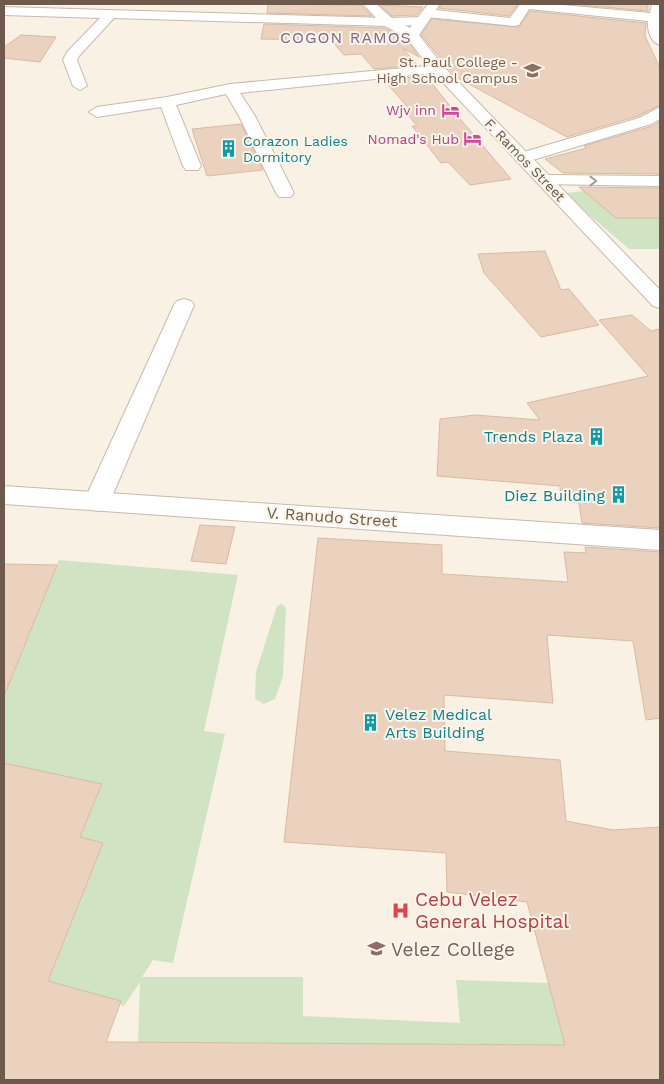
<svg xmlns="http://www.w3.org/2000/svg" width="664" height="1084" viewBox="0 0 664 1084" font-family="'Work Sans',sans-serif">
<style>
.green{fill:#d0e4c4}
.building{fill:#ead2bf;stroke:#dbb9a1}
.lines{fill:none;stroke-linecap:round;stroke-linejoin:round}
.minor-casing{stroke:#c8b9ac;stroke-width:2}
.tertiary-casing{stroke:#c8b9ac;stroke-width:2}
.minor{fill:#fff;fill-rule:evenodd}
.tertiary{fill:#fff;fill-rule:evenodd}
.oneway{stroke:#a79c94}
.labels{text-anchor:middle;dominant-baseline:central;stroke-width:4;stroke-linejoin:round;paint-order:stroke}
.far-education-label{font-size:14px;fill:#785e54;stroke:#fcf5e9;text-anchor:end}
.far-hotel-label{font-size:14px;fill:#b23c85;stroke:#fcf5e9;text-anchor:end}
.far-culture-label{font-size:14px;fill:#0d838f;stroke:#fcf5e9;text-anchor:start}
.far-street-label{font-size:14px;fill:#6d5a4d;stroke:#fcf5e9}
.far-quarter-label{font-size:16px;letter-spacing:1px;fill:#7e658a;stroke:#fcf5e9}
.culture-label{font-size:16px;fill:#0d838f;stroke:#fcf5e9;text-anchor:end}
.street-label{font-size:16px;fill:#6d5a4d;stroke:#fcf5e9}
.near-health-label{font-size:19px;fill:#be3a42;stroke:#fcf5e9;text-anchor:start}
.near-education-label{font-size:19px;fill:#785e54;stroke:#fcf5e9;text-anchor:start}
</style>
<rect width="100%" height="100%" fill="#f9f1e3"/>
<path class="green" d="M 585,191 L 617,218 L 660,218 L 660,249 L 629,249 L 564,193 Z
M 59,560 L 238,575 L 204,731 L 225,734 L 173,963 L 153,960 L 142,977 L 303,977 L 303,1016 L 460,1023 L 456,980 L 549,983 L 565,1045 L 138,1043 L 133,1080 L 112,1080 L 120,1057 L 138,1042 L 140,982 L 124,1006 L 48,981 L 103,843 L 80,837 L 102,785 L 4,763 L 4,698 Z
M 282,604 L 286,608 L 283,676 L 275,699 L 264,704 L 255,699 L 256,672 L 277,606 Z"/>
<path class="building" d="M 268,4 L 361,5 L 372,16 L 267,13 Z
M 442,4 L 518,4 L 509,16 L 439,8 Z
M 570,4 L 648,4 L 648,11 Z
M 380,5 L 423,7 L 417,15 L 392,16 Z
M 530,11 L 646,23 L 645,36 L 660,68 L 660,105 L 638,116 L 567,137 L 456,77 L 421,35 L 432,19 L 519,27 Z
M 264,24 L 384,28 L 406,39 L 419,57 L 403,48 L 417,65 L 374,69 L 361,54 L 344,55 L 331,40 L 261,39 Z
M 21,35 L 56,37 L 40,62 L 4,58 L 4,47 Z
M 426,76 L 462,121 L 511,179 L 470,185 L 448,162 L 441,163 L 412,126 L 417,126 L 405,111 L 411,111 L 384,80 Z
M 660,121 L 660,174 L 563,173 L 545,159 L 587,148 L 584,146 L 652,126 Z
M 241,124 L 263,170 L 207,176 L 192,129 Z
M 579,187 L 660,188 L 660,218 L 616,218 Z
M 545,251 L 561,290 L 569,289 L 599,325 L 541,337 L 484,273 L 478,254 Z
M 632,315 L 651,331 L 660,329 L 660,528 L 582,523 L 579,503 L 561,501 L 560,486 L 437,476 L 440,419 L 475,415 L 540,420 L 527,403 L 648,376 L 599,320 Z
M 200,525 L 235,527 L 226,564 L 191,561 Z
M 318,538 L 442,545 L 442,574 L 568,582 L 564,552 L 586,553 L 585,547 L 660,552 L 660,718 L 646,720 L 633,641 L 547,635 L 553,703 L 444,695 L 445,751 L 560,760 L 566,821 L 613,830 L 660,827 L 660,1080 L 4,1080 L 4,763 L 102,784 L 80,837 L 103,843 L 48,981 L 121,1001 L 106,1042 L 565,1045 L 527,902 L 447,892 L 446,853 L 284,842 Z
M 4,564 L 57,565 L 5,694 L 4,694 Z"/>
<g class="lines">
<defs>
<path id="minor" d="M 520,4 L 552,4 L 650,13 L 652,4 L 660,4 L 660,45 C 651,43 647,30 648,21 L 529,9 L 519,25 L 514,26 L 427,17 L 421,13 L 427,9 L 510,18 Z
M 4,7 L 388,18 L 422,17 L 429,21 L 422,25 L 388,26 L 114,18 L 79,56 L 77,60 L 87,86 L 80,90 L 73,86 L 63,60 L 67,52 L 100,18 L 4,15 Z
M 438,65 L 445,69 L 443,72 L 240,93 L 255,116 L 294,193 L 291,197 L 279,197 L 276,193 L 239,116 L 226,94 L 176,105 L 201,166 L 198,170 L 186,170 L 183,166 L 161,107 L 97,117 L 89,112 L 97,107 L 167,97 L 230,84 Z
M 660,107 L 660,119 L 651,124 L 523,163 L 517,162 L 515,158 L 517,154 L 639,118 Z
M 545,175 L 660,176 L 660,186 L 539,184 L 536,180 L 539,176 Z
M 184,299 L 191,301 L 194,305 L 110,501 L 106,508 L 97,511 L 88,508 L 84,501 L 174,305 L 177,301 Z"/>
<path id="tertiary" d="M 363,4 L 376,4 L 393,19 L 410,28 L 428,4 L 440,4 L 419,35 L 443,66 L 660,290 L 660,308 L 653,306 L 433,72 L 407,38 L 383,25 Z
M 4,486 L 660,530 L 660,550 L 4,504 Z"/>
</defs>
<use href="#minor" class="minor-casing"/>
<use href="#tertiary" class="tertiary-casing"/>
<use href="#minor" class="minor"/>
<use href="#tertiary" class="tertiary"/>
</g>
<defs><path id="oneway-chevron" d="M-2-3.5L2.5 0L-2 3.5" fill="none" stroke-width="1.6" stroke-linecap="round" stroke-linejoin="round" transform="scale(1.25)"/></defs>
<use class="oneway" href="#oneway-chevron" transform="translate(593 181)"/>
<defs>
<symbol id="school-bare" viewBox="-9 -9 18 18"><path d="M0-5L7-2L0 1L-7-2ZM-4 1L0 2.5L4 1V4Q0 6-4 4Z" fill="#8d6e63" stroke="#fcf5e9" stroke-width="2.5" paint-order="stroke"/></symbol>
<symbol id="hotel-bare" viewBox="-9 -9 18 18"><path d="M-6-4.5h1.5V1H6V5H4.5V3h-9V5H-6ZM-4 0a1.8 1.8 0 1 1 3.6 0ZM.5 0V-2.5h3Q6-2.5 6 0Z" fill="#d1479c" stroke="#fcf5e9" stroke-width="2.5" paint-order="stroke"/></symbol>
<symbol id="building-bare" viewBox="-9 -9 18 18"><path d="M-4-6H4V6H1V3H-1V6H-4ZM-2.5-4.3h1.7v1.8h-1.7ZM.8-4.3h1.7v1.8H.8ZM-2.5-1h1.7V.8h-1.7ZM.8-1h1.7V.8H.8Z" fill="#0f9aa8" stroke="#fcf5e9" stroke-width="2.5" paint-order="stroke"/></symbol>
<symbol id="hospital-bare" viewBox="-9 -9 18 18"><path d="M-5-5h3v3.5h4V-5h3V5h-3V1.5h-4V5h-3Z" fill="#e0444e" stroke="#fcf5e9" stroke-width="2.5" paint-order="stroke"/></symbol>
<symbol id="university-bare" viewBox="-9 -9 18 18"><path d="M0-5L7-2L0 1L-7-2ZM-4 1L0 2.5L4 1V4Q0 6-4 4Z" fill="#8d6e63" stroke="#fcf5e9" stroke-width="2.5" paint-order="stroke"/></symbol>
</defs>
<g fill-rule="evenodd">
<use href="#school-bare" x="520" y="58" width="25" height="25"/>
<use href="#hotel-bare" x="438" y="98" width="25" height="25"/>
<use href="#hotel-bare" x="460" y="126" width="25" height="25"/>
<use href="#building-bare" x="216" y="136" width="25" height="25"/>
<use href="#building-bare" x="584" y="424" width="25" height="25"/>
<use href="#building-bare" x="606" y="482" width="25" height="25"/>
<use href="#building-bare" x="358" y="710" width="25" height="25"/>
<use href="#hospital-bare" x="388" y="898" width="25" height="25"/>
<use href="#university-bare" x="364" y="936" width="25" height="25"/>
</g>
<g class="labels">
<g class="far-education-label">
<text x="518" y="62">St. Paul College -<tspan x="518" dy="16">High School Campus</tspan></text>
</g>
<g class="far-hotel-label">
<text x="436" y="110">Wjv inn</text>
<text x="459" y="139">Nomad's Hub</text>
</g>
<g class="far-culture-label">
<text x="243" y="141">Corazon Ladies<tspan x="243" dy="16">Dormitory</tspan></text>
</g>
<g class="far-street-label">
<text transform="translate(525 160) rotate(46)">F. Ramos Street</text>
</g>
<g class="far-quarter-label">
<text x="346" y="37">COGON RAMOS</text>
</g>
<g class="culture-label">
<text x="583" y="436">Trends Plaza</text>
<text x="605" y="495">Diez Building</text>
<text x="385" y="714" text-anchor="start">Velez Medical<tspan x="385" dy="18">Arts Building</tspan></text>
</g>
<g class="street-label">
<text transform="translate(332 517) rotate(4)">V. Ranudo Street</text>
</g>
<g class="near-health-label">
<text x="415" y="899">Cebu Velez<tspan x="415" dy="22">General Hospital</tspan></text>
</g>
<g class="near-education-label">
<text x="391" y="949">Velez College</text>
</g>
</g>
<rect width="664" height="1084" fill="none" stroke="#6d5a4d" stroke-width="10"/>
</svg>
